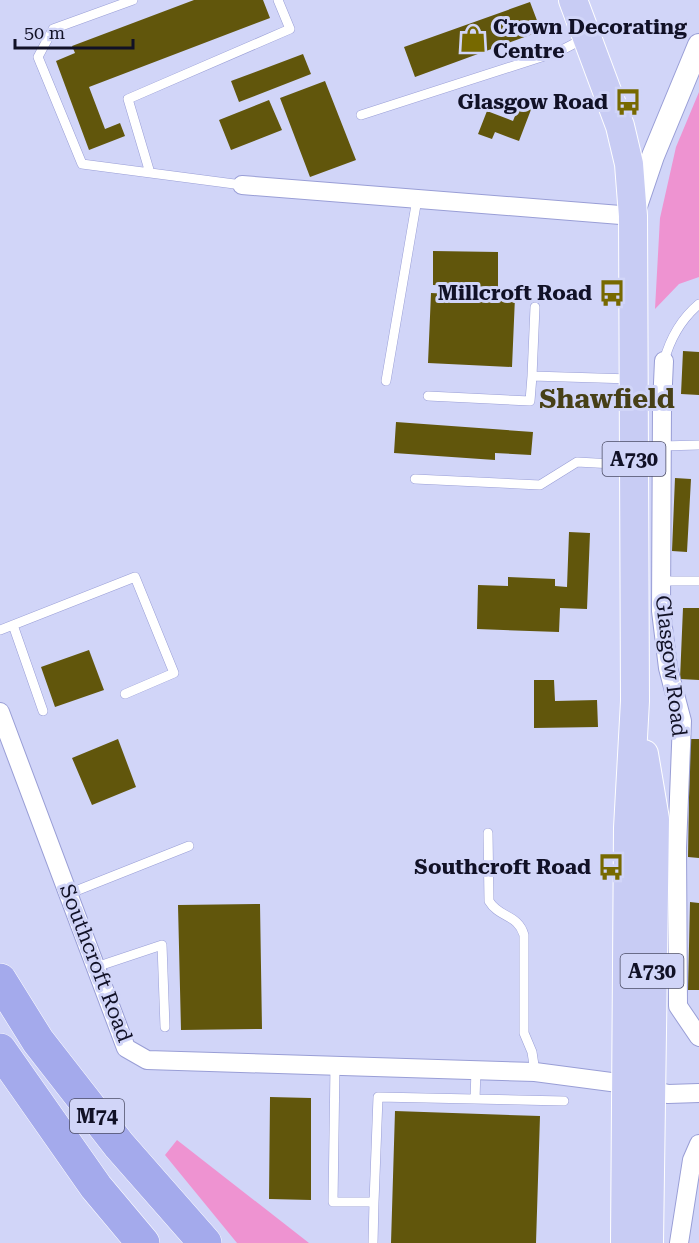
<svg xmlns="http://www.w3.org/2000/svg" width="699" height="1243" viewBox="0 0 699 1243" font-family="'Roboto Serif',serif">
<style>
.green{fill:#ee93d1}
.building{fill:#61560c}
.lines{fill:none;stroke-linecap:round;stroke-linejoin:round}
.service-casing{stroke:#999ed6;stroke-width:10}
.minor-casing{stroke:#999ed6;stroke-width:20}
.tertiary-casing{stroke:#999ed6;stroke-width:24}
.primary-casing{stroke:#fff;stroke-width:30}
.motorway-casing{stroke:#fff;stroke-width:34}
.service{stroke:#fff;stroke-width:9}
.minor{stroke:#fff;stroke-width:18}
.tertiary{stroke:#fff;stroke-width:22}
.primary{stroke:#c8ccf4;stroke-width:28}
.motorway{stroke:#a4aaec;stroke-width:33}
.labels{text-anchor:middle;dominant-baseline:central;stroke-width:6;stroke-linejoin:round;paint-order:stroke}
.shield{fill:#d1d5f8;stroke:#4b4c65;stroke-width:1.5}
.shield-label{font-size:20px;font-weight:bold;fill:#111126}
.poi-label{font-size:21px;font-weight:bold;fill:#111126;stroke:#d1d5f8;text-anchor:end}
.street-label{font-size:21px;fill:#111126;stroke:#d1d5f8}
.district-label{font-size:27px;font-weight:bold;fill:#474017;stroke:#d1d5f8}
</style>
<rect width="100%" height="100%" fill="#d1d5f8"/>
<path class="green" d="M 699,92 L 699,277 L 679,284 L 655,309 L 660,218 L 676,147 Z
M 177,1140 L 309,1243 L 237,1243 L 165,1155 Z"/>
<path class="building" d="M 194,0 L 263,0 L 270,18 L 89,87 L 105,129 L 120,123 L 125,136 L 89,150 L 56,61 L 75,53 L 72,46 Z
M 530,2 L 541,31 L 415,77 L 404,47 Z
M 303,54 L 311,74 L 239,102 L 231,81 Z
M 325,81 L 356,160 L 310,177 L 280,98 Z
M 269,100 L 282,130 L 231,150 L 219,120 Z
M 520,103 L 532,107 L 519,141 L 495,132 L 492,139 L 478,134 L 487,111 L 513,121 Z
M 433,251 L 498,252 L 498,287 L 433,285 Z
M 431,293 L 515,297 L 512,367 L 428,363 Z
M 683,351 L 699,352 L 699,395 L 681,394 Z
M 396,422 L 533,432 L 531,455 L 495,453 L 495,460 L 394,453 Z
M 675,478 L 691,479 L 687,552 L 672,551 Z
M 569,532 L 590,533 L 587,609 L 560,608 L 559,632 L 477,629 L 478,585 L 508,586 L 508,577 L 555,579 L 555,586 L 567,587 Z
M 683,608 L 699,608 L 699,680 L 680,679 Z
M 89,650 L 104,690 L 55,707 L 41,667 Z
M 534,680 L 554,680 L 555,701 L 597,700 L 598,727 L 534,728 Z
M 118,739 L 136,787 L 92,805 L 72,758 Z
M 690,739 L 699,739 L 699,858 L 688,857 Z
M 690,902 L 699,903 L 699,990 L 688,990 Z
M 260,904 L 262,1029 L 181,1030 L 178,905 Z
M 270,1097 L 311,1098 L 311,1200 L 269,1199 Z
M 395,1111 L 540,1116 L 536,1243 L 391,1243 Z"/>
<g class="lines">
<defs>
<path id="service" d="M 133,0 L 53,29 L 38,57 L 82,164 L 242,185
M 361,115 L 560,51 L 585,38
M 150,173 L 128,99 L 290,29 L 278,0
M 664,361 C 670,339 681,319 699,304
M 532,376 L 535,307
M 386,381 L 417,199
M 428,396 L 530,401 L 532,376 L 631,379
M 662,446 L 699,445
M 415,479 L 540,485 L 577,462 L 632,465
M 661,581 L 699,581
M 13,625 L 43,711
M 0,630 L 135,577 L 174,673 L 125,694
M 488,833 L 489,901 C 499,918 518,914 524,935 L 524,1033 L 532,1052 L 535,1072
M 68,894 L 189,846
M 96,967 L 162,945 L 165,1027
M 335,1066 L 333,1202 L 374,1202 L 378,1097 L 564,1101
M 475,1099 L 476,1070
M 373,1243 L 374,1202"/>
<path id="minor" d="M 242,185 L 633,216
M 664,361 L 662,405 L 661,611 L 668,668 L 682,721 L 677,848 L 678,1006 L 699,1037
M 0,712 L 126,1048 L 147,1060 L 535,1072 L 626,1084 L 668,1094 L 699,1093
M 679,1243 L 692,1160 L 699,1144"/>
<path id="tertiary" d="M 635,209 L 653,156 L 699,45"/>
<path id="primary" d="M 573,0 L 620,126 L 629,164 L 633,216 L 635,701 L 628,828 L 625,1243
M 644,754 L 655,819 L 649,1243"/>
<path id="motorway" d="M 0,980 L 38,1041 L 119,1145 L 205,1243
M 0,1050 L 96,1187 L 143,1243"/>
</defs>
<use href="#service" class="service-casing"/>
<use href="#minor" class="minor-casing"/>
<use href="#tertiary" class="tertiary-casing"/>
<use href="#primary" class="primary-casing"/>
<use href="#motorway" class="motorway-casing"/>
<use href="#service" class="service"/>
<use href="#minor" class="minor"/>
<use href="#tertiary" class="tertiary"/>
<use href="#primary" class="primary"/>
<use href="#motorway" class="motorway"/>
</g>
<defs>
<symbol id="shop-bare" viewBox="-9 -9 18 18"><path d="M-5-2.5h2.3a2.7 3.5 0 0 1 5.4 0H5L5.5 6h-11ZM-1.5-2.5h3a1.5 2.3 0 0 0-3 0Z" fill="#776900" stroke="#d1d5f8" stroke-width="2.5" paint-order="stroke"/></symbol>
<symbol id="bus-bare" viewBox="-9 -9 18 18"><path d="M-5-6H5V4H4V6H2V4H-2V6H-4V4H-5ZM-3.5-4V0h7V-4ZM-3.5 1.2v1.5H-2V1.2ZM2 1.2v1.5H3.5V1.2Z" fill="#776900" stroke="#d1d5f8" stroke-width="2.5" paint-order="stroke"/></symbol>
</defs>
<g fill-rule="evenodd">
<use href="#shop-bare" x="454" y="20" width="38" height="38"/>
<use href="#bus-bare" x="609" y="83" width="38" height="38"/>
<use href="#bus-bare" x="593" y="274" width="38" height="38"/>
<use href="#bus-bare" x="592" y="848" width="38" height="38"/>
</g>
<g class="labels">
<g class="shield">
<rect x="602.5" y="442" width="63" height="34" rx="4.5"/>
<rect x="620.5" y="954" width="63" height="34" rx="4.5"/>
<rect x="70" y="1099" width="54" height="34" rx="4.5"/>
</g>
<g class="shield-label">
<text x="634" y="459">A730</text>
<text x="652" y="971">A730</text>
<text x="97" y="1116">M74</text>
</g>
<g class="poi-label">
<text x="493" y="27" text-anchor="start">Crown Decorating<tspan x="493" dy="24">Centre</tspan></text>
<text x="608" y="102">Glasgow Road</text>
<text x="592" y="293">Millcroft Road</text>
<text x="591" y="867">Southcroft Road</text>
</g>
<g class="street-label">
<text transform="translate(671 666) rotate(83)">Glasgow Road</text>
<text transform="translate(96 963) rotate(69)">Southcroft Road</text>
</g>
<g class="district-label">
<text x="607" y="399">Shawfield</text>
</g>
</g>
<path d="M15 39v9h118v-9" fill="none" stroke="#111126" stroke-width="3"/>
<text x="24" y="39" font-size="18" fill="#111126" stroke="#d1d5f8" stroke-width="4.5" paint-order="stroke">50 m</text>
</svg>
